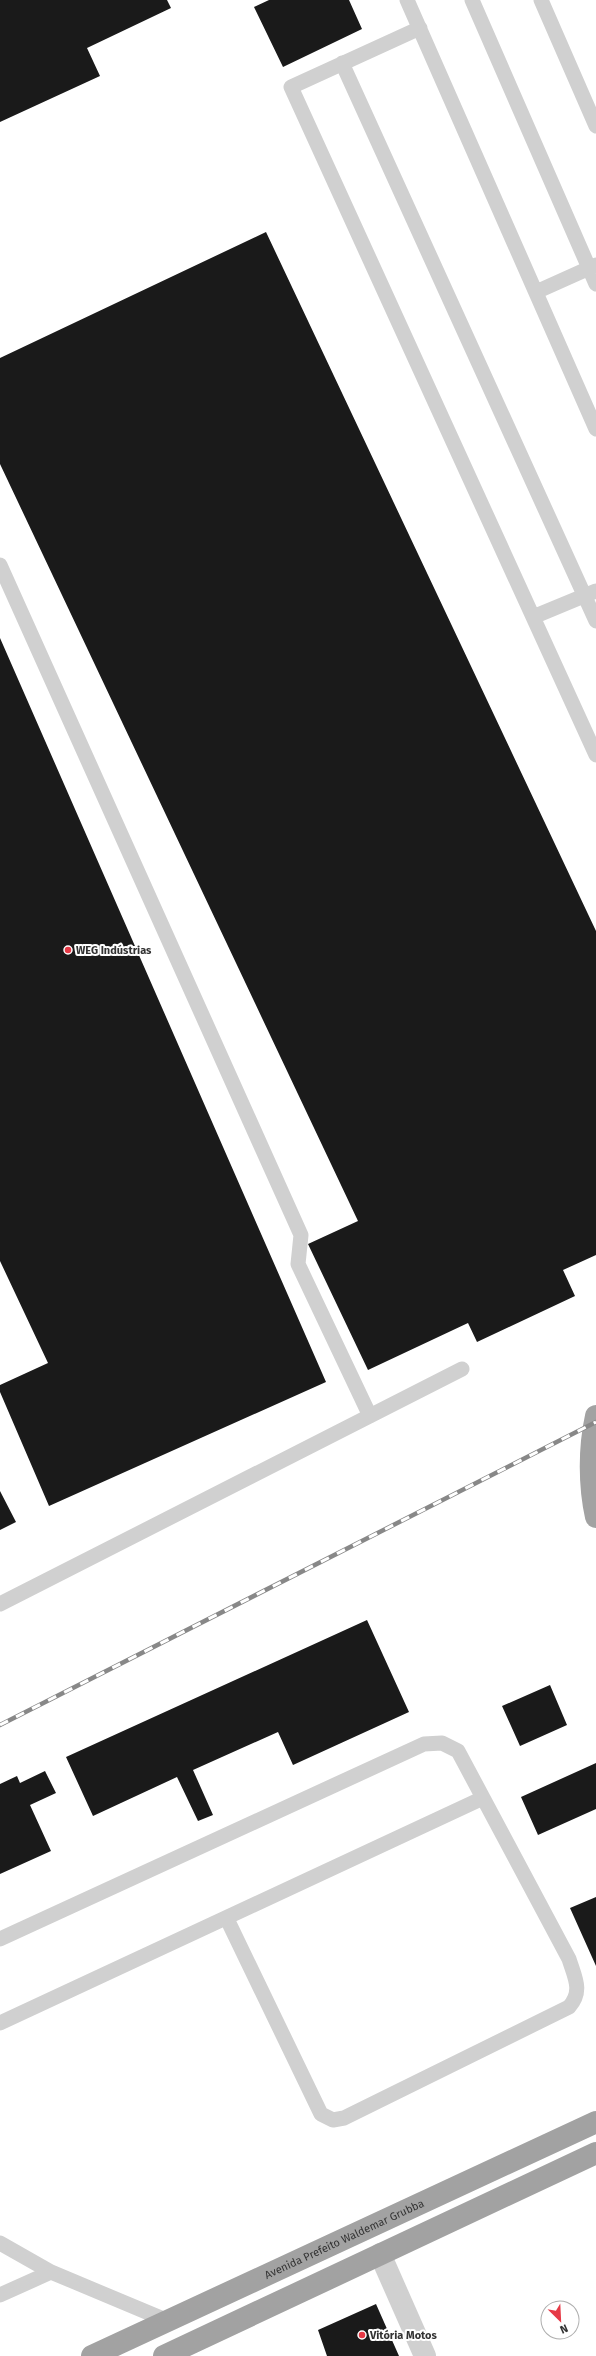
<svg xmlns="http://www.w3.org/2000/svg" width="596" height="2356" viewBox="0 0 596 2356" font-family="'Fira Sans',sans-serif">
<style>
.building{fill:#1a1a1a}
.lines{fill:none;stroke-linecap:round;stroke-linejoin:round}
.service{stroke:#d0d0d0;stroke-width:15}
.minor{stroke:#d0d0d0;stroke-width:22}
.trunk{stroke:#a2a2a2;stroke-width:22}
.rail-casing{stroke:#888;stroke-width:4.5}
.rail{stroke:#fff;stroke-width:3;stroke-dasharray:9;stroke-linecap:butt}
.poi-dot{fill:#e63946;stroke:#fff;stroke-width:1.5}
.labels{text-anchor:middle;dominant-baseline:central;stroke-width:4;stroke-linejoin:round;paint-order:stroke}
.poi-label{font-size:11px;font-weight:bold;fill:#333;stroke:#fff;text-anchor:start}
.street-label{font-size:11px;fill:#333;stroke:#fff}
</style>
<rect width="100%" height="100%" fill="#fff"/>
<path class="building" d="M 0,0 L 167,0 L 171,8 L 87,48 L 100,76 L 0,122 Z
M 269,0 L 349,0 L 362,29 L 283,67 L 254,7 Z
M 266,232 L 596,931 L 596,1255 L 563,1270 L 575,1296 L 477,1342 L 468,1323 L 368,1370 L 308,1244 L 358,1221 L 0,464 L 0,358 Z
M 0,638 L 326,1382 L 49,1506 L 0,1392 L 0,1385 L 48,1363 L 0,1261 Z
M 0,1491 L 16,1522 L 0,1530 Z
M 367,1620 L 409,1712 L 293,1765 L 278,1732 L 193,1770 L 213,1815 L 198,1821 L 177,1777 L 93,1816 L 66,1757 Z
M 550,1685 L 567,1725 L 520,1746 L 502,1706 Z
M 596,1763 L 596,1809 L 538,1835 L 521,1797 Z
M 45,1771 L 56,1793 L 30,1805 L 51,1851 L 0,1874 L 0,1784 L 17,1776 L 20,1783 Z
M 596,1897 L 596,1966 L 570,1908 Z
M 376,2304 L 399,2356 L 327,2356 L 318,2330 Z"/>
<g class="lines">
<path class="service" d="M 407,0 L 596,429
M 472,0 L 596,284
M 541,0 L 596,126
M 420,28 L 291,87 L 596,755
M 342,63 L 596,621
M 536,292 L 596,265
M 0,565 L 301,1235 L 298,1264 L 370,1416
M 533,617 L 596,591
M 0,1604 L 462,1369
M 0,1939 L 424,1744 L 442,1743 L 458,1751 L 569,1959 C 575,1978 583,1991 569,2007 L 344,2118 L 333,2120 L 321,2114 L 227,1919
M 0,2023 L 483,1798
M 0,2243 L 51,2272 L 168,2321
M 0,2295 L 51,2272"/>
<path class="minor" d="M 380,2254 L 425,2356"/>
<g class="trunk">
<path d="M 596,1416 C 589,1448 589,1485 596,1517"/>
<path id="s1" d="M 92,2356 L 596,2122"/>
<path d="M 164,2356 L 596,2153"/>
</g>
<defs>
<path id="rail" d="M 0,1725 L 596,1422"/>
</defs>
<use href="#rail" class="rail-casing"/>
<use href="#rail" class="rail"/>
</g>
<g class="poi-dot">
<circle cx="68" cy="950" r="4"/>
<circle cx="362" cy="2335" r="4"/>
</g>
<g class="labels">
<g class="poi-label">
<text x="76" y="950">WEG Indústrias</text>
<text x="370" y="2335">Vitória Motos</text>
</g>
<g class="street-label">
<text stroke="none"><textPath href="#s1" startOffset="278">Avenida Prefeito Waldemar Grubba</textPath></text>
</g>
</g>
<g transform="translate(560 2320) rotate(156)"><circle r="19" fill="#ffffff" stroke="#adadad"/>
<path d="M0-3L7 15L0 10L-7 15Z" fill="#e63946"/>
<text y="-6" font-size="11" font-weight="bold" text-anchor="middle" fill="#333333">N</text>
</g>
</svg>
